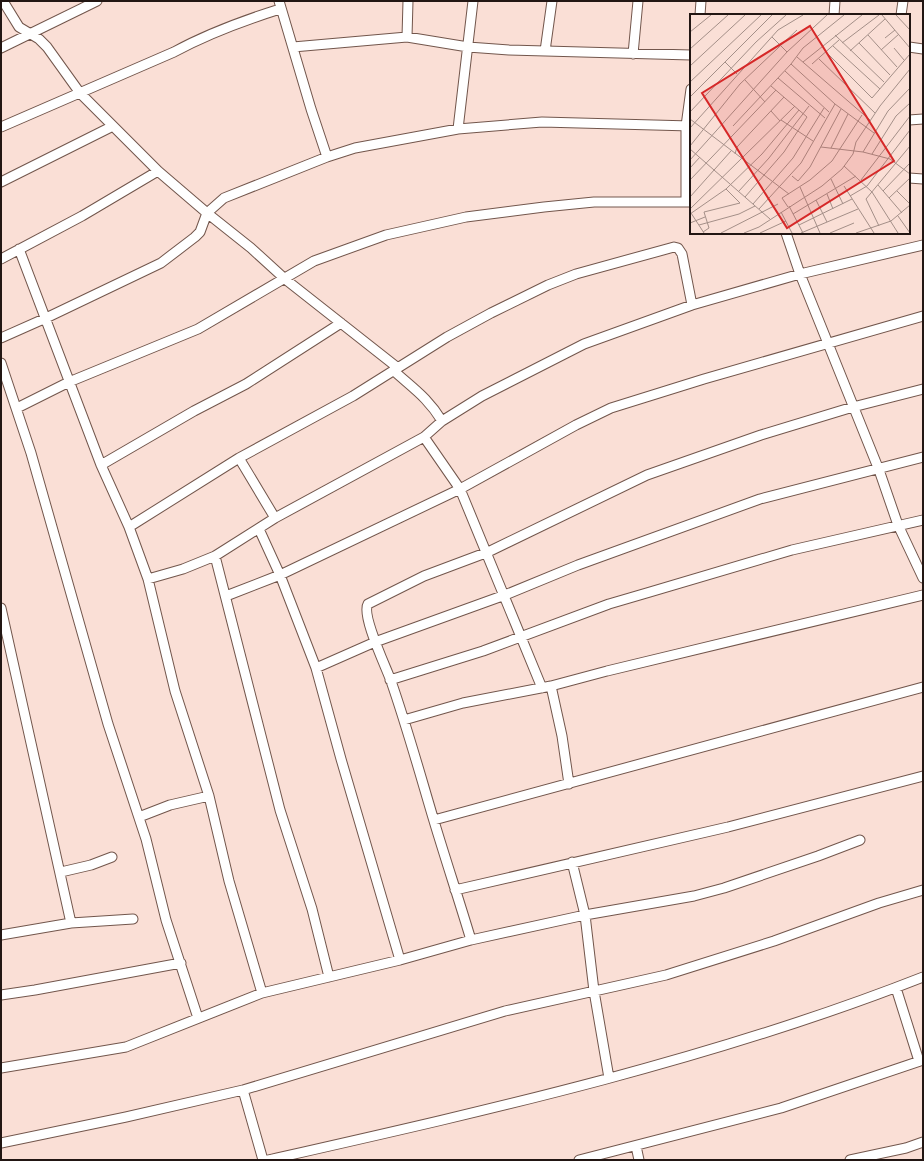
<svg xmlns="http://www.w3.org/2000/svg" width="924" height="1161" viewBox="0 0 924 1161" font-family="'PT Sans',sans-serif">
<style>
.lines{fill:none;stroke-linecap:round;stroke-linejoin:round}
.minor-casing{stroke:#72564c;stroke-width:11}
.minor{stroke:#fff;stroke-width:9}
.inset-road{fill:none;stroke:#a48f88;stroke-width:1}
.view{fill:#d62828;fill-opacity:0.15;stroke:#d62828;stroke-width:2}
.inset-edge{fill:none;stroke:#221613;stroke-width:2}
</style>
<rect width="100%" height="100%" fill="#fadfd6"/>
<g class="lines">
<defs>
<path id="minor" d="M 3,1 L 19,27 L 39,39 L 47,47 L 80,93 L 158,171 L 207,213 L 251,248 L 285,279 L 398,368
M 279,1 L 311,109 L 327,157
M 700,15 L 701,1
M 834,15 L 835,1
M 901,15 L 903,1
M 407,37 L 408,1
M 293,47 L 407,37 L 468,47 L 509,50 L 691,55
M 909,47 L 923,49
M 1,48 L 97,1
M 545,51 L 552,1
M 633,54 L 638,1
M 909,120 L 923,119
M 1,127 L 174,52 C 209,33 242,21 280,9
M 458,129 L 473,1
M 909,178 L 923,179
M 1,182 L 113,126
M 686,202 L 686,126 L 691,89
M 786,233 L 800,274 L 879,470 L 898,525 L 923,578
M 19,249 L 101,465 L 129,527 L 148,579 L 175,691 L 209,796 L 229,881 L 262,993
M 1,259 L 82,216 L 158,171
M 1,338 L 46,318 L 161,263 L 195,237 L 200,232 L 207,213 L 224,198 L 327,157 L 355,148 L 458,129 L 542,122 L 691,126
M 1,363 L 31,453 L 108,724 L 146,839 L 166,920 L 198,1018
M 394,371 C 414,389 428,398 442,421
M 17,408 L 69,382 L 198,329 L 314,261 L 386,235 L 466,217 L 544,207 L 594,202 L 691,202
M 424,437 L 460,489 L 542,688
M 239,458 L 275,518
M 101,465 L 194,411 L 246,384 L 341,323
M 129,527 L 239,458 L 353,396 L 447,337 L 491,313 L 548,285 L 576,274 L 674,247 L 678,248 L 682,254 L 692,305
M 259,529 L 280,575 L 316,668 L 341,759 L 400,960
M 215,556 L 280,810 L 312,909 L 329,977
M 148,579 L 183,569 L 215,556 L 275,518 L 424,437 L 442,421 L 482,396 L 584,344 L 692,305 L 800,274 L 923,245
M 226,596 L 280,575 L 460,489 L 576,425 L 611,408 L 704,379 L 923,316
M 1,608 L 71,923
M 316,668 L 375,642 L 505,595 L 578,565 L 760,499 L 923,457
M 390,680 L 483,651 L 609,604 L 650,592 L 792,550 L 923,520
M 551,686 L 562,736 L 569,784
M 404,720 L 463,703 L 551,686 L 607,671 L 923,595
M 139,817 L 170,805 L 209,796
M 434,820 L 923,687
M 572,862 L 585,915 L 594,991 L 609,1078
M 61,872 L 91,865 L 112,857
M 455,890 L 728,827 L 923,776
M 1,935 L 71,923 L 133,919
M 471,940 C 459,900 446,861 434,821 C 420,774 407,727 391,681 C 386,667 361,615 368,604 L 424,576 L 488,552 L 647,475 L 761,435 L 853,407 L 923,389
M 896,988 L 919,1061
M 1,995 L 35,990 L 181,963
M 1,1068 L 126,1047 L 262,993 L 400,960 L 471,940 L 585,915 L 694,896 L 724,888 L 818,856 L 860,840
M 243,1090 L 263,1160
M 1,1143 L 126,1117 L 243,1090 L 505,1011 L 666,975 L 774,941 L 879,903 L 923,890
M 636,1146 L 639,1160
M 268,1160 C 489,1110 712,1060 923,977
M 579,1160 L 781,1108 L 923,1060
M 850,1160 L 906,1148 L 923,1142"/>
</defs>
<use href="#minor" class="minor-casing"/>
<use href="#minor" class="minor"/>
</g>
<g transform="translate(690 14)">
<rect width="220" height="220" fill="#fadfd6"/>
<path class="inset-road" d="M 192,1 L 220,34M 206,1 L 220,16M 0,18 L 21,1M 145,21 L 194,68M 178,21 L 207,53M 82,23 L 97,38M 195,24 L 205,16M 152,29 L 189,1M 169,29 L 200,61M 143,32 L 190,75M 204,34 L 214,46M 0,35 L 38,1M 191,36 L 209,20M 160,37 L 195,5M 136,38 L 182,84 L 220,40M 107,43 L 180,106M 129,45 L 185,99M 35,48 L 47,60M 113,48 L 172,1M 101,50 L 145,90 L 184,119M 122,50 L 149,26M 0,52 L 55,1M 95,57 L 139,98M 88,64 L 135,104M 55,66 L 75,88M 0,68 L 71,1M 0,83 L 82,1M 81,97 L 90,107M 0,98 L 66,28 L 96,1M 0,105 L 99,180M 91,106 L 123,127M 43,112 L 101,50 L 113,34 L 154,1M 0,114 L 88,16 L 113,1M 0,132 L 50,70 L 107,16M 131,133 L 173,138 L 200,145 L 220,160M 141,134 L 158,100M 0,135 L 80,205M 173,138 L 198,97 L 220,74M 45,140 L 47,133 L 94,83M 182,140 L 206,102 L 220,89M 0,146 L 97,38 L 137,1M 154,152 L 182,178 L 208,219M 0,154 L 10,143M 102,162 L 108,167 L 120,153 L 151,95M 141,165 L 153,190M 0,166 L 86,76M 171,166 L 220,102M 188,171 L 212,199M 154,172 L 184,219M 110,173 L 130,219M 49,177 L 79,144 L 119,92M 193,177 L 220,149M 207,177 L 220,190M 137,180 L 143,195M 160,182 L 177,172 L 220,116M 0,183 L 41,137M 55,183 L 94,138 L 117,103 L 81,72M 199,184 L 220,164M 126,186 L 137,208M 63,190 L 103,144 L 134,94M 99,192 L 113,219M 98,193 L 92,184 L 120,166 L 142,147 L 172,101M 0,195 L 105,92M 69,195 L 111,149 L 145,90M 91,198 L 102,219M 1,199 L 14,219M 0,200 L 36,175 L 72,140 L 109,96M 103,200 L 166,162M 208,202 L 220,219M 0,209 L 15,203M 9,211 L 49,200 L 65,192M 109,211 L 162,185M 189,212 L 176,185 L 220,132M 13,218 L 19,214 L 14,198 L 50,189 L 36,175M 31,219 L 88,190M 54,219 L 69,213 L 132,172 L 152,155 L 163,140 L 166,128 L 190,92 L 220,55M 70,219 L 96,207M 111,219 L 168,195M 140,219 L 164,209M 166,219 L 201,207 L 220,191"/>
<path class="view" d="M 120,12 L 204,147 L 97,214 L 12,79 Z"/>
<rect width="220" height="220" class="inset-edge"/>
</g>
<rect width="924" height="1161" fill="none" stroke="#221613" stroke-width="4"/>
</svg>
